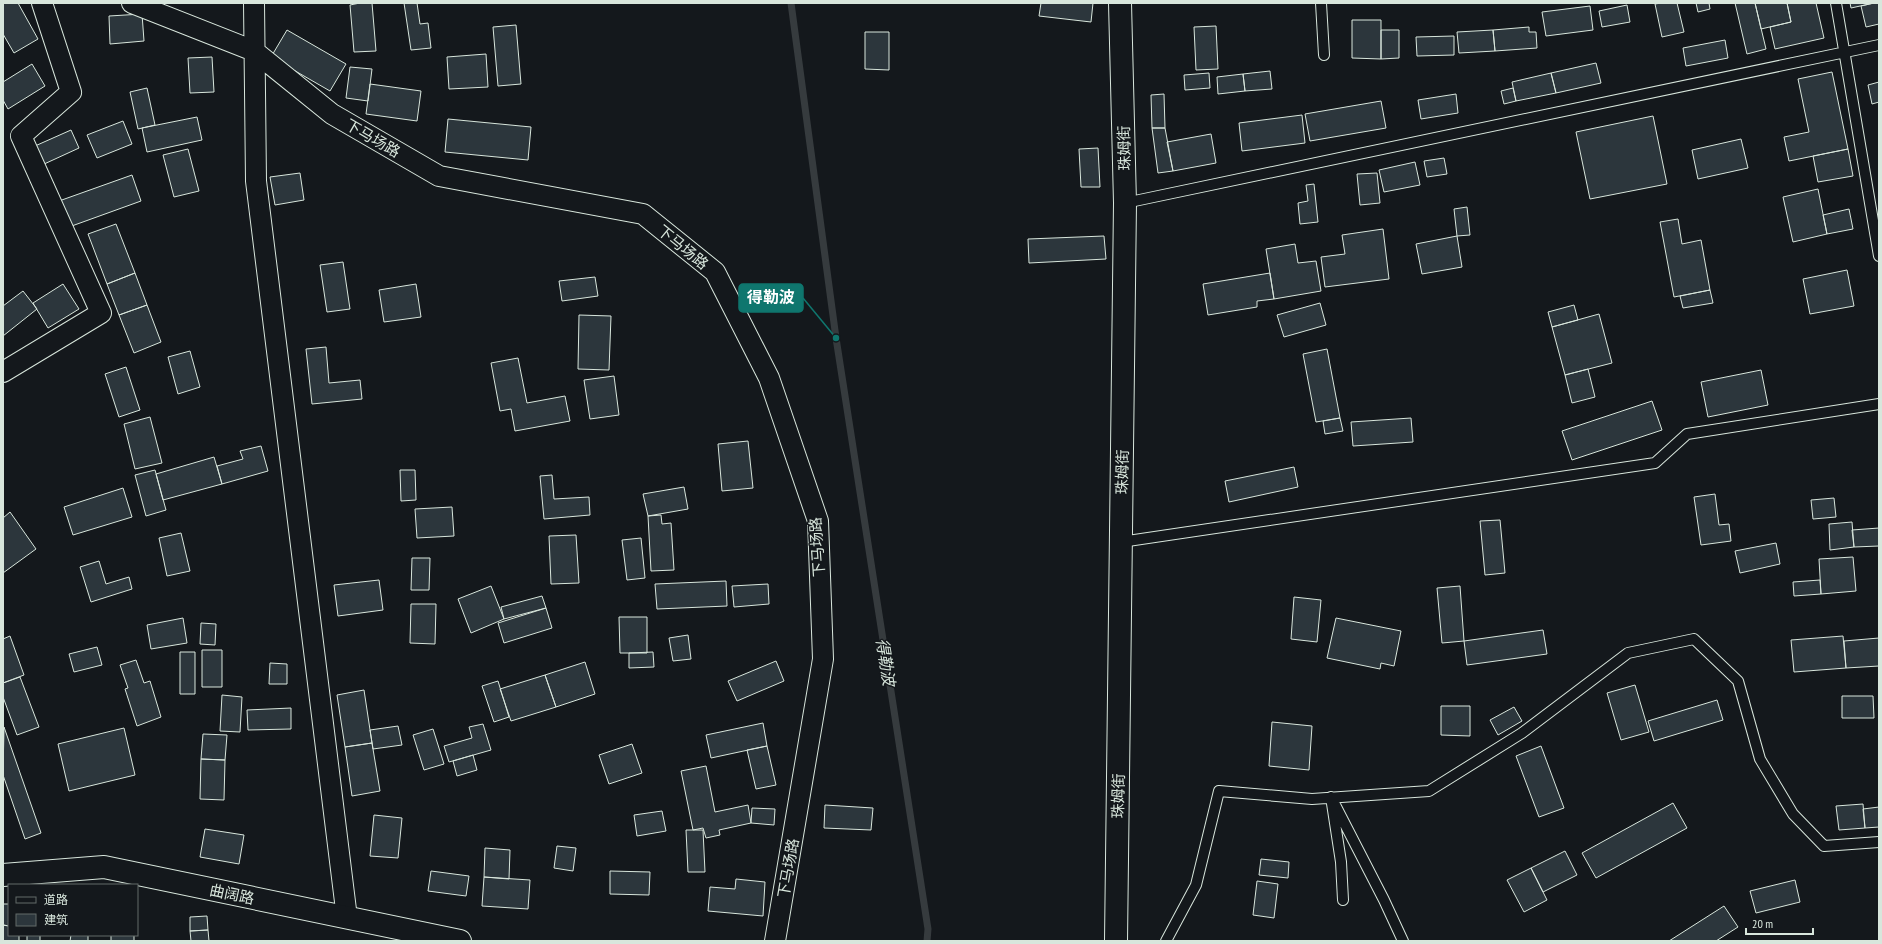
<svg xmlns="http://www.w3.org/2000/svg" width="1882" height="944" viewBox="0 0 1882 944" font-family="'PT Sans Narrow','Noto Sans SC',sans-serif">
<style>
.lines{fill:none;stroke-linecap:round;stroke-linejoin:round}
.stream{stroke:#363b3e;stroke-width:7}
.building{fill:#2c363c;stroke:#d8e6dc}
.service-casing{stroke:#d8e6dc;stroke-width:12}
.minor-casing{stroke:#d8e6dc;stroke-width:22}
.tertiary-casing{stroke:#d8e6dc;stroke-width:24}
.secondary-casing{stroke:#d8e6dc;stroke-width:24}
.service{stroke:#14181c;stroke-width:10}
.minor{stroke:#14181c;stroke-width:20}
.tertiary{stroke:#14181c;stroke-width:22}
.secondary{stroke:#14181c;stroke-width:22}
.labels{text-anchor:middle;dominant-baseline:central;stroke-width:3;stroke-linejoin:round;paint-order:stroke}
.street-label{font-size:15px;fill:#d8e6dc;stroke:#14181c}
.water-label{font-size:16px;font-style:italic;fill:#d8e6dc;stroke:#14181c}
.leader{fill:none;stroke:#0f766e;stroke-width:1.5}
.callout-dot{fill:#0f766e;stroke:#14181c;stroke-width:1.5}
.callout{fill:#0f766e;stroke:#0f766e;stroke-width:1.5}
.callout-label{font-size:16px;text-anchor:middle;font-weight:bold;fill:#fff}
</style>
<rect width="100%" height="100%" fill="#14181c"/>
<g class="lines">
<path class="stream" d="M 791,3 L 836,338 L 928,929 L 927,941"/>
</g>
<path class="building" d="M 3,3 L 18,3 L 38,39 L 14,53 L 3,34 Z
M 360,3 L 372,3 L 376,51 L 354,52 L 350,5 Z
M 404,3 L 417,3 L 420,24 L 428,23 L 431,48 L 411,50 Z
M 1041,3 L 1093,3 L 1091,22 L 1039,16 Z
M 1661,3 L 1677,3 L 1684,32 L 1662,37 L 1655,4 Z
M 1696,3 L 1709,3 L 1710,9 L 1698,12 Z
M 1735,3 L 1755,3 L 1766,49 L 1747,54 Z
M 1755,3 L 1787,3 L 1791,22 L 1761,29 Z
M 1787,3 L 1816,3 L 1824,38 L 1775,49 L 1770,27 L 1791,22 Z
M 1850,3 L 1874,3 L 1851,8 Z
M 1874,3 L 1879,3 L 1879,24 L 1866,27 L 1861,6 Z
M 1627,5 L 1630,22 L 1602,27 L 1599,11 Z
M 1590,6 L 1593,30 L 1546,36 L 1542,12 Z
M 142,14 L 144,41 L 110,44 L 109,16 Z
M 1352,20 L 1381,20 L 1381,59 L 1352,58 Z
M 516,25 L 521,84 L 498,86 L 493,27 Z
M 1216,26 L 1218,69 L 1196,70 L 1194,27 Z
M 1529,27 L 1529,32 L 1536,32 L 1537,48 L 1495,51 L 1493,30 Z
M 287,30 L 346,64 L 330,91 L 271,57 Z
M 1381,30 L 1399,30 L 1399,58 L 1381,59 Z
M 1493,30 L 1495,51 L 1459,53 L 1457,32 Z
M 865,32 L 889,32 L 889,70 L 865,69 Z
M 1454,36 L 1454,55 L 1417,56 L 1416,37 Z
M 1725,40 L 1728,58 L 1686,66 L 1683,48 Z
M 486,54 L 488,87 L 449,89 L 447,57 Z
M 212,57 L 214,92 L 190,93 L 188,58 Z
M 1596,63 L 1601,83 L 1556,93 L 1551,73 Z
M 32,64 L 45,86 L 8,109 L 3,100 L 3,82 Z
M 350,67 L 372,69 L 368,101 L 346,98 Z
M 1270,71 L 1272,89 L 1245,91 L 1243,74 Z
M 1832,72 L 1848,149 L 1789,161 L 1784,137 L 1809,132 L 1798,79 Z
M 1209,73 L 1210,88 L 1185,90 L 1184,75 Z
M 1551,73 L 1556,93 L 1516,101 L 1512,82 Z
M 1243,74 L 1245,91 L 1218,94 L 1217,77 Z
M 1879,82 L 1879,102 L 1872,104 L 1868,85 Z
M 370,84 L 421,91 L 417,121 L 366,114 Z
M 147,88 L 155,125 L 138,129 L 130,92 Z
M 1513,88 L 1516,101 L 1504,104 L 1501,91 Z
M 1164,94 L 1165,128 L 1152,128 L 1151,95 Z
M 1456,94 L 1458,113 L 1421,119 L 1418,100 Z
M 1381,101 L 1386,128 L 1310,141 L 1305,114 Z
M 1302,115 L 1305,143 L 1242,151 L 1239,123 Z
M 1653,116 L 1667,184 L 1590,199 L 1576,132 Z
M 197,117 L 202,140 L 147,152 L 142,128 Z
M 448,119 L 531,127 L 528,160 L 445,152 Z
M 123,121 L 132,144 L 97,158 L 87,135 Z
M 1152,128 L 1165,128 L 1173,171 L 1158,173 Z
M 71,130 L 79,148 L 42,165 L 35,146 Z
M 1211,134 L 1216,163 L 1173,171 L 1167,142 Z
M 1741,139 L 1748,168 L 1698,179 L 1692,150 Z
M 1098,148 L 1100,187 L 1081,187 L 1079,149 Z
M 188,149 L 199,191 L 174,197 L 163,155 Z
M 1848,149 L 1853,176 L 1818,182 L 1813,156 Z
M 1444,158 L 1447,174 L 1427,177 L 1424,161 Z
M 1415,162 L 1420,185 L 1384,192 L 1379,170 Z
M 300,173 L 304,200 L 275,205 L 270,177 Z
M 1377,173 L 1380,203 L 1360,205 L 1357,174 Z
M 132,175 L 141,201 L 69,227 L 59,201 Z
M 1314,184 L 1318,222 L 1300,224 L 1298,203 L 1308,201 L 1306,185 Z
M 1818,189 L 1827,234 L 1793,242 L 1783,197 Z
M 1467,207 L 1470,235 L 1457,236 L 1454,209 Z
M 1849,209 L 1853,229 L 1827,234 L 1823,215 Z
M 1678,219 L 1682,244 L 1701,240 L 1710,290 L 1674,297 L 1660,222 Z
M 116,224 L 135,273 L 107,284 L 88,234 Z
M 1383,229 L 1389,279 L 1325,287 L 1321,257 L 1345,254 L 1342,235 Z
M 1104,236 L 1106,259 L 1029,263 L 1028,239 Z
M 1457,236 L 1462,267 L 1422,274 L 1416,244 Z
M 1295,244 L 1298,263 L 1316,261 L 1321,291 L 1274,299 L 1266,249 Z
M 343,262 L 350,309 L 327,312 L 320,265 Z
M 1847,270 L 1854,306 L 1810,314 L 1803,279 Z
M 135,273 L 147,305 L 119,315 L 107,284 Z
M 1270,273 L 1274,299 L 1257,301 L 1257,307 L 1208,315 L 1203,284 Z
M 595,277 L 598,296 L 562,301 L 559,281 Z
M 63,284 L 79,309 L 48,328 L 33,303 Z
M 416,284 L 421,317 L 384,322 L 379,290 Z
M 1710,290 L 1713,303 L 1683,308 L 1680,296 Z
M 23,291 L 37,309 L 3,336 L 3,306 Z
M 1320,303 L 1326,325 L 1284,337 L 1277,315 Z
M 147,305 L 161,342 L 134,353 L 119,315 Z
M 1574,305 L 1578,320 L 1552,327 L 1548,312 Z
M 1599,314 L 1612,363 L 1565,375 L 1552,327 Z
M 579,315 L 611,316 L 609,370 L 578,369 Z
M 326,347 L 329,383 L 360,380 L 362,399 L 312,404 L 306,349 Z
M 1327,349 L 1340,418 L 1316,422 L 1303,354 Z
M 190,351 L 200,387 L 178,394 L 168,357 Z
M 518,358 L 527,403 L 565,396 L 570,421 L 515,431 L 511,409 L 500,411 L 491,363 Z
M 126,367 L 140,410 L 119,417 L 105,374 Z
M 1588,369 L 1595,397 L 1572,403 L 1565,375 Z
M 1761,370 L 1768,405 L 1708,417 L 1701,382 Z
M 614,376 L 619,415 L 590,419 L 584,380 Z
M 1652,401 L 1662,430 L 1572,460 L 1562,431 Z
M 150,417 L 162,463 L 135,469 L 124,424 Z
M 1340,418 L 1343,431 L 1325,434 L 1323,421 Z
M 1411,418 L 1413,442 L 1353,446 L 1351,422 Z
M 748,441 L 753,488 L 722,491 L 718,444 Z
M 261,446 L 268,471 L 222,484 L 217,466 L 243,459 L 240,451 Z
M 214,457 L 222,484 L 163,500 L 156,474 Z
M 1294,467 L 1298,487 L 1229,502 L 1225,481 Z
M 155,470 L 166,510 L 146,516 L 135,475 Z
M 400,470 L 415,470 L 416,500 L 401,501 Z
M 552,475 L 554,499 L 589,497 L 590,515 L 544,519 L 540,476 Z
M 684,487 L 688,509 L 648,516 L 643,494 Z
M 123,488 L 132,517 L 73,535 L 64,507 Z
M 1715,494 L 1719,525 L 1729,524 L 1731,541 L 1701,545 L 1694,497 Z
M 1834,498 L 1836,517 L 1813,519 L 1811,500 Z
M 452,507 L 454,536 L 417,538 L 415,509 Z
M 10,512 L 36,549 L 3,573 L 3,518 Z
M 661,515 L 662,524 L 671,523 L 674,570 L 651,571 L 648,516 Z
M 1500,520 L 1505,573 L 1485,575 L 1480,521 Z
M 1852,522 L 1854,547 L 1830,550 L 1829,524 Z
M 1879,528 L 1879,546 L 1854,547 L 1852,530 Z
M 181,533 L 190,571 L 167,576 L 159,538 Z
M 576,535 L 579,583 L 551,584 L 549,536 Z
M 641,538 L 645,578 L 627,580 L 622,540 Z
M 1776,543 L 1780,564 L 1740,573 L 1735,551 Z
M 1853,557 L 1856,591 L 1821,594 L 1819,559 Z
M 412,558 L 430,558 L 429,590 L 411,590 Z
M 99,561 L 106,584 L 129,577 L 132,589 L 91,602 L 80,567 Z
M 379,580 L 383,610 L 338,616 L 334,585 Z
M 1820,580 L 1821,594 L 1794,596 L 1793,582 Z
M 726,581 L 727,606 L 657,609 L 655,584 Z
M 768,584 L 769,604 L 734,607 L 732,586 Z
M 491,586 L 504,619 L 471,633 L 458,599 Z
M 1460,586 L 1464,641 L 1442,643 L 1437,588 Z
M 542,596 L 546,608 L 504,619 L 501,607 Z
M 1294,597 L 1321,600 L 1317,642 L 1291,639 Z
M 411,604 L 436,604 L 435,644 L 410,643 Z
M 546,608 L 552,628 L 504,643 L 498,623 Z
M 619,617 L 647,617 L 647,653 L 620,653 Z
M 183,618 L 187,643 L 151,649 L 147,625 Z
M 1336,618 L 1401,631 L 1394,666 L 1381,663 L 1380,669 L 1327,658 Z
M 201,623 L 216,624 L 215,645 L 200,644 Z
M 1543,630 L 1547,654 L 1467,665 L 1464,641 Z
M 688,635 L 691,659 L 673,661 L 669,638 Z
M 10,636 L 24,675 L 3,683 L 3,639 Z
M 1843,636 L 1846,668 L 1794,672 L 1791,640 Z
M 1879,638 L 1879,666 L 1846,668 L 1844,641 Z
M 97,647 L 102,665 L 74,672 L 69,654 Z
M 202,650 L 222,650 L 222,687 L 202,687 Z
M 180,652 L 195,652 L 195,694 L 180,694 Z
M 653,652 L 654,667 L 629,668 L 629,653 Z
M 136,660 L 144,683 L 150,681 L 161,717 L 137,726 L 125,689 L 128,688 L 120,665 Z
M 776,661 L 784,681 L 737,701 L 728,681 Z
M 585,662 L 595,694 L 556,707 L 545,675 Z
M 270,663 L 287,664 L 287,684 L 269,684 Z
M 545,675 L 556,707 L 511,721 L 500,689 Z
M 20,677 L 39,727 L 17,735 L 3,697 L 3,683 Z
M 498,681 L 509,717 L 494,722 L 482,686 Z
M 1635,685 L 1649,732 L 1621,740 L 1607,693 Z
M 364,690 L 372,743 L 345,747 L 337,695 Z
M 222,695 L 242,697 L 240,732 L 220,731 Z
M 1842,696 L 1873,696 L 1874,718 L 1842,718 Z
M 1717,700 L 1723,720 L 1654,741 L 1648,721 Z
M 1441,706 L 1470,706 L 1470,736 L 1441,735 Z
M 1514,707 L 1522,721 L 1498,735 L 1490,720 Z
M 291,708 L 291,729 L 248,730 L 247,710 Z
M 1272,722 L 1312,726 L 1309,770 L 1269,766 Z
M 763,723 L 767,746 L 711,758 L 706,735 Z
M 483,724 L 491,750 L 449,762 L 444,746 L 472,738 L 469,727 Z
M 398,726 L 402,745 L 373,749 L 370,730 Z
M 4,727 L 41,833 L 25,839 L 3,775 Z
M 124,728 L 135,775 L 69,791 L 58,744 Z
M 433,729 L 444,764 L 424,770 L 413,735 Z
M 203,734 L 227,735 L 225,760 L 201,759 Z
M 372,743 L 380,791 L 352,796 L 345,747 Z
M 632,744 L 642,773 L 609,784 L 599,755 Z
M 767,746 L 776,785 L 756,789 L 747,750 Z
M 1541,746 L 1564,808 L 1539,817 L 1516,756 Z
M 473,755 L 477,770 L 457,776 L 453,761 Z
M 201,759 L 225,760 L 224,800 L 200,799 Z
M 706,766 L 715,812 L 748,805 L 751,823 L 719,830 L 720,835 L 706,838 L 703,828 L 693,830 L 681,771 Z
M 1673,803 L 1687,828 L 1596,878 L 1582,853 Z
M 1863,804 L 1865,828 L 1839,830 L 1836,806 Z
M 825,805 L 873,808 L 871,830 L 824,828 Z
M 1879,807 L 1879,827 L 1865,828 L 1863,809 Z
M 752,808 L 775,809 L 774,825 L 751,823 Z
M 662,811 L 666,831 L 637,836 L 634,815 Z
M 374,815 L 402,818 L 398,858 L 370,856 Z
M 205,829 L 244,835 L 239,864 L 200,857 Z
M 686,830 L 703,830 L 705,872 L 688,872 Z
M 557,846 L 576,848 L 573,871 L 554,868 Z
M 485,848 L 510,850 L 509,879 L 484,877 Z
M 1565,851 L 1577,875 L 1543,892 L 1531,868 Z
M 1261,859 L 1289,862 L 1288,878 L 1259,875 Z
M 1531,868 L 1547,900 L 1524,912 L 1507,880 Z
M 431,871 L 469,876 L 466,896 L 428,891 Z
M 610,871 L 650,872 L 649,895 L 610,894 Z
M 484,877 L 530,880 L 528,909 L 482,906 Z
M 736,879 L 765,882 L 763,916 L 708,911 L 710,887 L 735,889 Z
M 1795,880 L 1800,902 L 1756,913 L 1750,891 Z
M 1257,881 L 1278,884 L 1274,918 L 1253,915 Z
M 3,904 L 9,904 L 9,926 L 3,925 Z
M 1724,906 L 1738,927 L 1716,941 L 1669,941 Z
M 207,916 L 208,930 L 190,931 L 190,917 Z
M 3,925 L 9,926 L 9,935 L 19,935 L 19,941 L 3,941 Z
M 208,930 L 209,941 L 191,941 L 190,931 Z
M 27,935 L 40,935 L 40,941 L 27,941 Z
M 71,935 L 88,935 L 88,941 L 70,941 Z
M 111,935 L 134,935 L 134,941 L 111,941 Z"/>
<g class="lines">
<defs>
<path id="service" d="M 1321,3 L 1324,55
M 1836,3 L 1879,256
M 1125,203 L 1879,45
M 1121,542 L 1655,463 L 1687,434 L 1879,404
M 1343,900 L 1341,862 L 1331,797 L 1384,900 L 1403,941
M 1166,941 L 1196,885 L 1219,791 L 1312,799 L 1429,791 L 1522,733 L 1628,653 L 1694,639 L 1738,681 L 1760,759 L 1793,814 L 1824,846 L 1879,842"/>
<path id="minor" d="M 132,3 L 254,51 L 332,114 L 439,176 L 643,214 L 715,272 L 769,378 L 818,521 L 823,659 L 775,941
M 254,3 L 256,181 L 347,918
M 3,372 L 101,313 L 21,136 L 71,92 L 42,3"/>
<path id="tertiary" d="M 3,875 L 104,867 L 460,941"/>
<path id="secondary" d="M 1116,941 L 1125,203 L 1120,3"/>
</defs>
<use href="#service" class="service-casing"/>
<use href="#minor" class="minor-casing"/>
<use href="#tertiary" class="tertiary-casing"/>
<use href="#secondary" class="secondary-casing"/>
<use href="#service" class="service"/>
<use href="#minor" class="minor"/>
<use href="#tertiary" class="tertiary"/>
<use href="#secondary" class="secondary"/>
</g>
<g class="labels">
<g class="street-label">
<text transform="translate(373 138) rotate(30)">下马场路</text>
<text transform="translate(1124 148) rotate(-91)">珠姆街</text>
<text transform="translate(683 247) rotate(39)">下马场路</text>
<text transform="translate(1122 472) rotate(-89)">珠姆街</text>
<text transform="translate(817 547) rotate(-94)">下马场路</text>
<text transform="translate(1118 796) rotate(-89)">珠姆街</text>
<text transform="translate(788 868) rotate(-80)">下马场路</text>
<text transform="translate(232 894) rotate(12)">曲阔路</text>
</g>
<g class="water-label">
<text transform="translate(886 662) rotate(81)">得勒波</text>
</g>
</g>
<path class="leader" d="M836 338L803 298"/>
<circle class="callout-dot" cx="836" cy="338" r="4"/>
<rect class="callout" x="739" y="284" width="64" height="28" rx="4"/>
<g class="callout-label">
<text x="771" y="303">得勒波</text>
</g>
<rect width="1882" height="944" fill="none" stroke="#d8e6dc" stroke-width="8"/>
<rect x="8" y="884" width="130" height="52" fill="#14181c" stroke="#626a69"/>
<rect x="16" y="897" width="20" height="6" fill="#14181c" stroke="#626a69"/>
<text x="44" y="904" font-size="12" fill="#d8e6dc">道路</text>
<rect x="16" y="914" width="20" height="12" fill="#2c363c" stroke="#626a69"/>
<text x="44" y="924" font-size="12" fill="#d8e6dc">建筑</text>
<path d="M1746 928v6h67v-6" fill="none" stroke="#d8e6dc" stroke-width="2"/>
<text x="1752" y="928" font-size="12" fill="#d8e6dc" stroke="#14181c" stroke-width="3" paint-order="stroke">20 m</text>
</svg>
